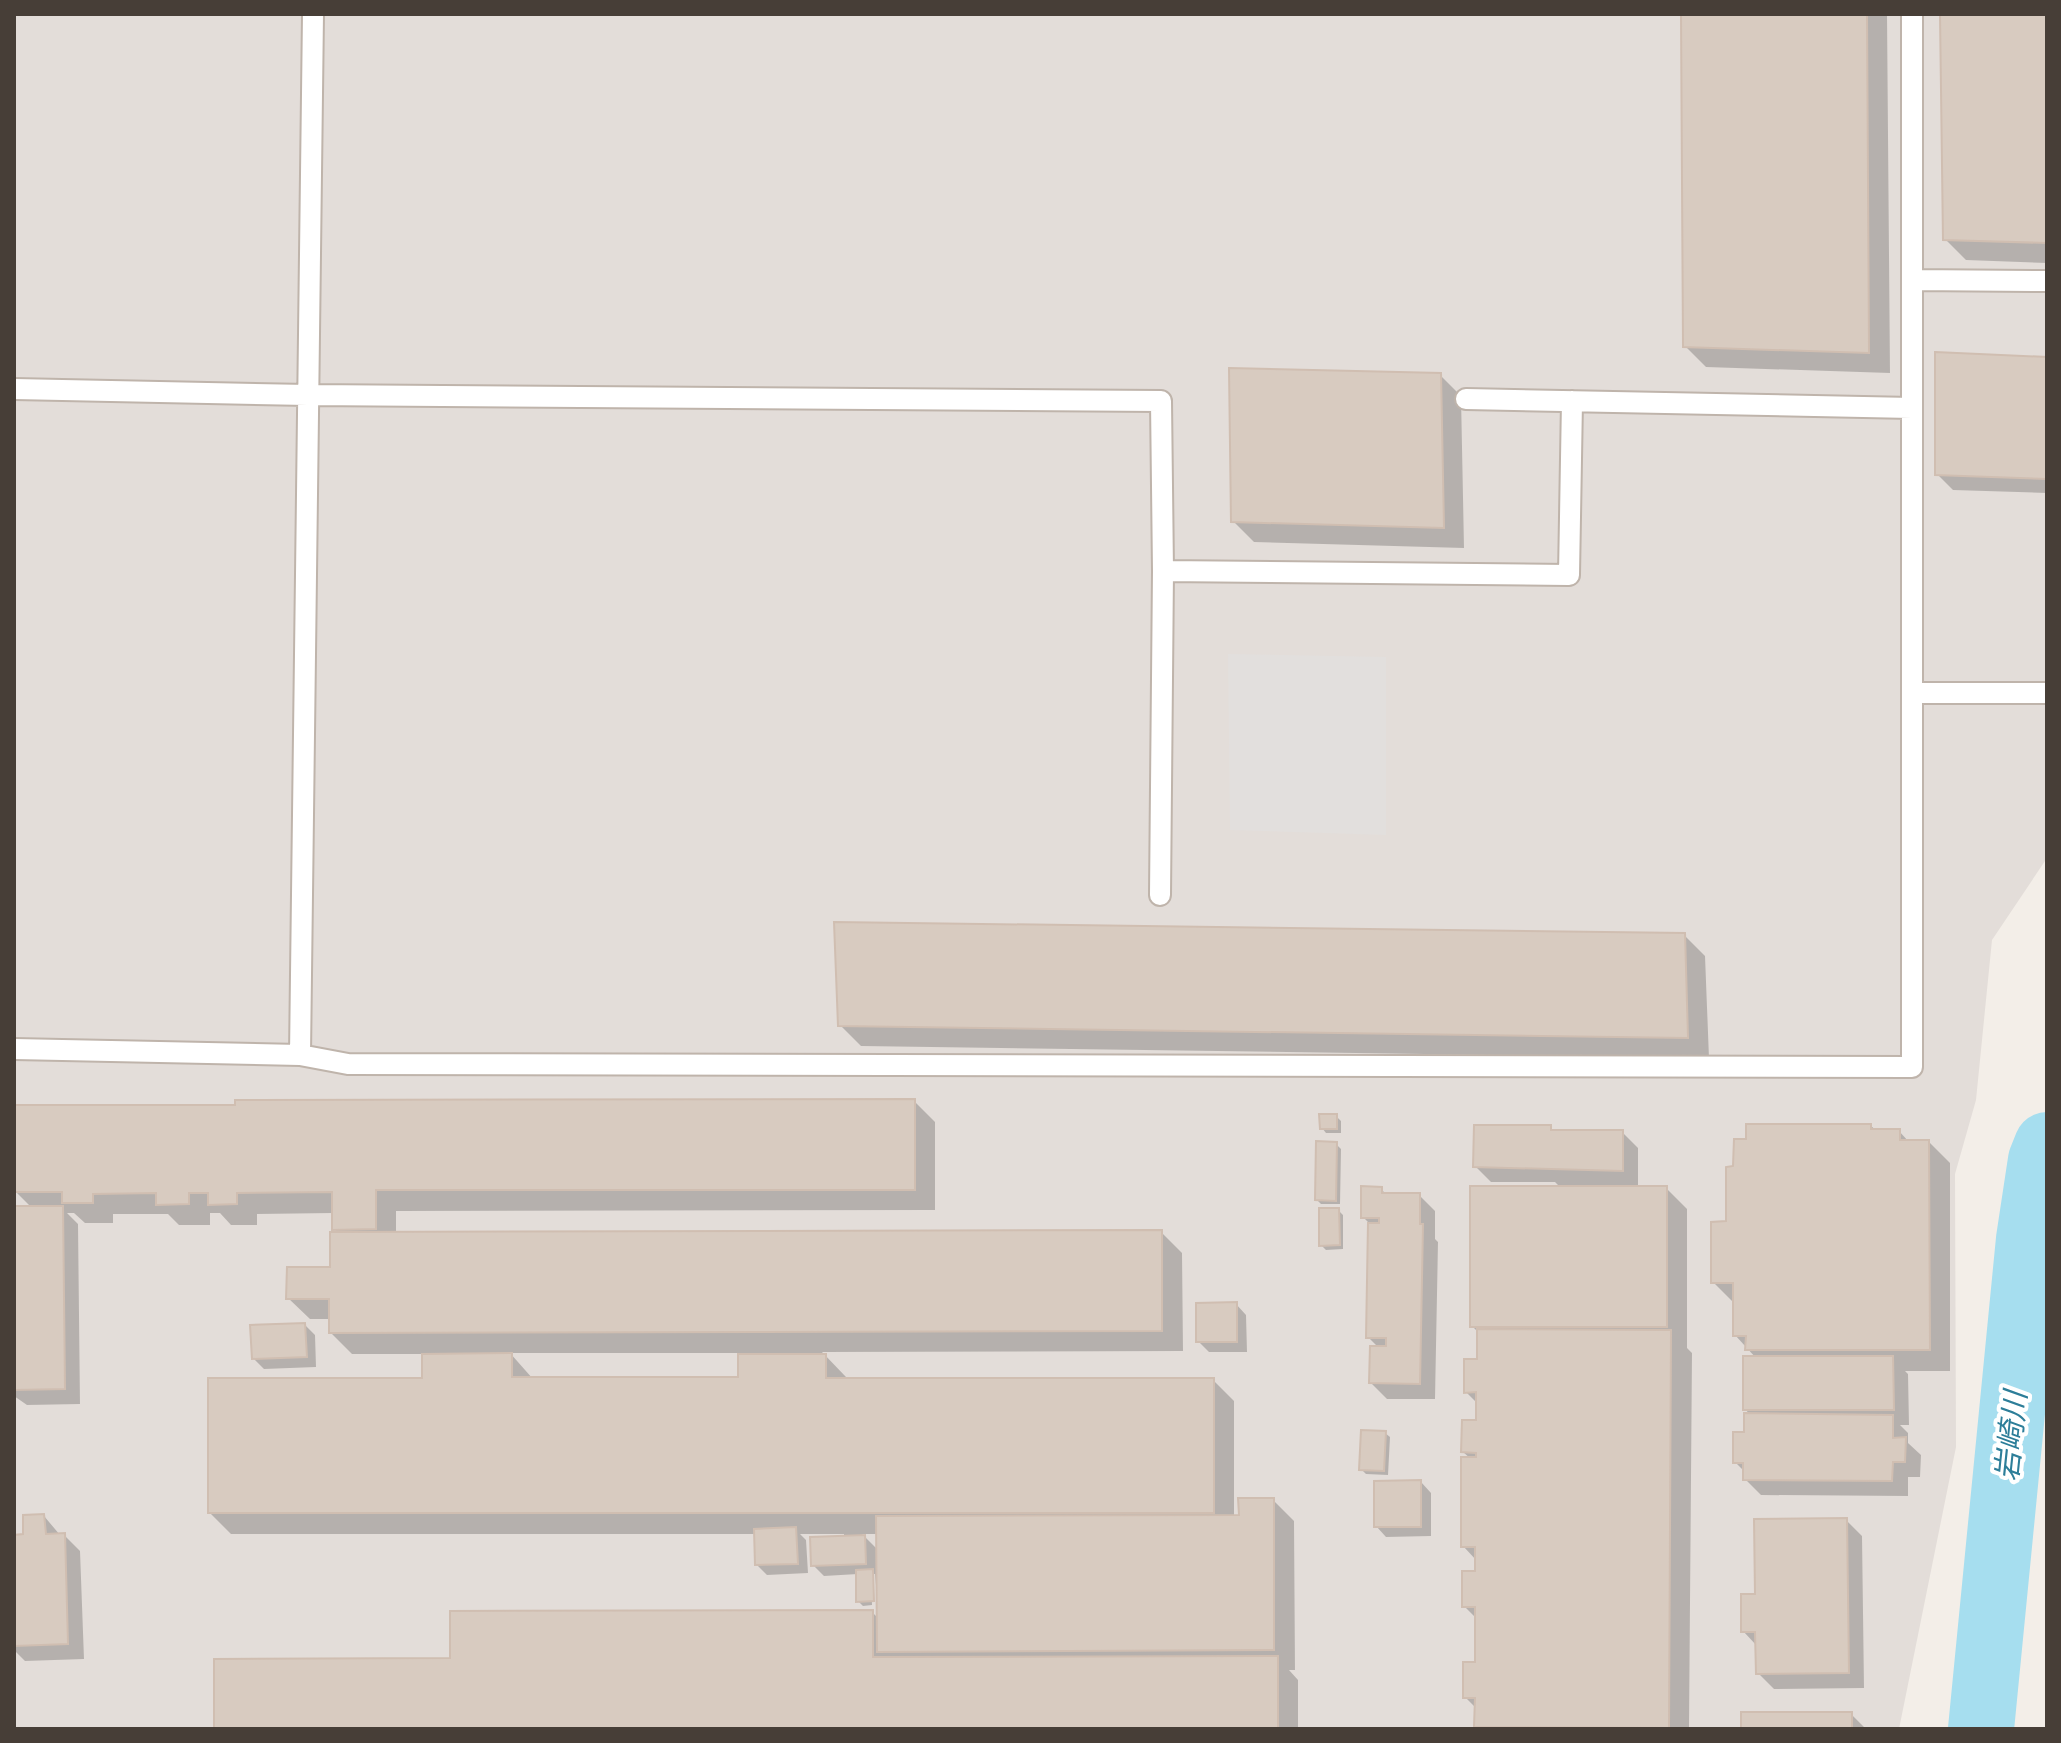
<svg xmlns="http://www.w3.org/2000/svg" width="2061" height="1743" viewBox="0 0 2061 1743" font-family="'IBM Plex Sans','Noto Sans JP',sans-serif">
<style>
.industrial{fill:#e3ddd9}
.parking{fill:#e2dfdd}
.shadow{fill:#0003;fill-rule:evenodd}
.lines{fill:none;stroke-linecap:round;stroke-linejoin:round}
.river{stroke:#a6deef;stroke-width:66}
.building{fill:#d8cbc0;stroke:#d0beb1;stroke-width:2}
.service-casing{stroke:#bfb4ab;stroke-width:24}
.service{stroke:#fff;stroke-width:20}
.labels{text-anchor:middle;dominant-baseline:central;stroke-width:8;stroke-linejoin:round;paint-order:stroke}
.water-label{font-size:30px;font-style:italic;fill:#2d7e99;stroke:#fff}
</style>
<rect width="100%" height="100%" fill="#f3eee8"/>
<path class="industrial" d="M 14,14 L 2047,14 L 2047,858 L 1992,940 L 1976,1100 L 1955,1174 L 1956,1447 L 1899,1729 L 14,1729 Z"/>
<path class="parking" d="M 1228,654 L 1386,657 L 1386,835 L 1230,830 Z"/>
<path class="shadow" d="M 1683,14 L 1887,14 L 1890,373 L 1706,367 L 1685,346 Z
M 1942,14 L 2047,14 L 2047,263 L 1966,260 L 1945,239 Z
M 2047,359 L 2047,493 L 1953,490 L 1937,474 Z
M 1440,375 L 1461,396 L 1464,548 L 1254,542 L 1233,521 Z
M 1684,935 L 1705,956 L 1709,1058 L 861,1046 L 840,1025 Z
M 914,1101 L 935,1122 L 935,1210 L 396,1211 L 396,1234 L 1161,1232 L 1182,1253 L 1183,1351 L 822,1352 L 846,1377 L 846,1380 L 1213,1380 L 1234,1401 L 1234,1517 L 1241,1516 L 1273,1500 L 1294,1521 L 1295,1670 L 1289,1670 L 1298,1680 L 1298,1729 L 216,1729 L 452,1660 L 872,1612 L 879,1619 L 875,1574 L 871,1574 L 872,1605 L 863,1606 L 858,1601 L 858,1574 L 824,1576 L 813,1565 L 844,1537 L 844,1534 L 800,1534 L 806,1540 L 808,1573 L 767,1575 L 757,1565 L 756,1534 L 231,1534 L 210,1513 L 424,1380 L 424,1354 L 352,1354 L 331,1333 L 331,1319 L 310,1319 L 288,1298 L 332,1269 L 340,1234 L 334,1229 L 334,1213 L 257,1214 L 257,1225 L 231,1225 L 220,1213 L 210,1213 L 210,1225 L 179,1225 L 168,1214 L 113,1214 L 113,1223 L 85,1223 L 74,1213 L 67,1213 L 78,1224 L 80,1404 L 27,1405 L 14,1396 L 14,1208 L 32,1208 L 15,1191 ZM 510,1353 L 740,1353 L 740,1379 L 533,1379 ZM 862,1534 L 878,1534 L 879,1551 Z
M 1336,1116 L 1341,1121 L 1341,1133 L 1326,1133 L 1322,1128 Z
M 1871,1126 L 1877,1131 L 1899,1131 L 1909,1142 L 1929,1142 L 1950,1163 L 1950,1371 L 1905,1371 L 1908,1374 L 1909,1425 L 1900,1425 L 1908,1433 L 1908,1443 L 1921,1455 L 1920,1477 L 1908,1477 L 1908,1496 L 1761,1495 L 1745,1479 L 1745,1472 L 1735,1462 L 1751,1416 L 1745,1409 L 1756,1358 L 1735,1335 L 1735,1304 L 1713,1282 L 1728,1223 Z
M 1550,1127 L 1555,1132 L 1622,1132 L 1638,1148 L 1638,1188 L 1666,1188 L 1687,1209 L 1687,1348 L 1692,1353 L 1689,1729 L 1480,1729 L 1476,1726 L 1477,1709 L 1465,1697 L 1477,1664 L 1477,1619 L 1464,1606 L 1477,1572 L 1477,1561 L 1463,1546 L 1471,1459 L 1463,1452 L 1478,1422 L 1478,1404 L 1466,1392 L 1479,1361 L 1479,1333 L 1472,1326 L 1561,1188 L 1555,1182 L 1491,1182 L 1475,1166 Z
M 1336,1144 L 1341,1149 L 1340,1204 L 1321,1204 L 1317,1200 Z
M 1381,1189 L 1387,1195 L 1419,1195 L 1435,1211 L 1435,1239 L 1438,1242 L 1435,1399 L 1387,1399 L 1371,1383 L 1379,1348 L 1368,1337 L 1370,1224 L 1363,1217 Z
M 1338,1210 L 1343,1215 L 1343,1249 L 1326,1250 L 1321,1245 Z
M 1236,1304 L 1246,1315 L 1247,1352 L 1209,1352 L 1198,1341 Z
M 305,1325 L 315,1335 L 316,1367 L 264,1369 L 254,1359 Z
M 1385,1433 L 1390,1437 L 1388,1475 L 1366,1474 L 1361,1469 Z
M 1421,1482 L 1431,1493 L 1431,1536 L 1386,1537 L 1376,1526 Z
M 44,1516 L 60,1535 L 64,1535 L 80,1551 L 84,1659 L 25,1661 L 14,1650 L 14,1537 L 25,1536 Z
M 1846,1520 L 1862,1536 L 1864,1688 L 1774,1689 L 1758,1673 L 1757,1646 L 1743,1631 L 1757,1596 Z
M 1851,1714 L 1866,1729 L 1743,1729 Z"/>
<g class="lines">
<path class="river" d="M 1981,1729 L 2029,1239 L 2041,1160 L 2047,1145"/>
</g>
<path class="building" d="M 1681,14 L 1867,14 L 1869,353 L 1683,347 Z
M 1940,14 L 2047,14 L 2047,243 L 1943,240 Z
M 1935,352 L 2047,357 L 2047,479 L 1935,475 Z
M 1229,368 L 1441,373 L 1444,528 L 1231,522 Z
M 834,922 L 1685,933 L 1688,1038 L 838,1026 Z
M 915,1099 L 915,1190 L 376,1190 L 376,1229 L 332,1230 L 332,1192 L 237,1193 L 237,1204 L 208,1205 L 208,1193 L 189,1193 L 189,1204 L 156,1205 L 156,1193 L 93,1194 L 93,1203 L 62,1203 L 62,1192 L 14,1192 L 14,1105 L 235,1105 L 235,1100 Z
M 1319,1114 L 1337,1114 L 1337,1129 L 1320,1129 Z
M 1746,1124 L 1871,1124 L 1871,1129 L 1900,1129 L 1900,1140 L 1929,1140 L 1930,1350 L 1745,1350 L 1746,1336 L 1733,1336 L 1733,1283 L 1711,1283 L 1711,1222 L 1726,1221 L 1726,1167 L 1733,1166 L 1734,1139 L 1746,1139 Z
M 1474,1125 L 1551,1125 L 1551,1130 L 1623,1130 L 1623,1171 L 1473,1167 Z
M 1316,1141 L 1337,1142 L 1336,1201 L 1315,1200 Z
M 1361,1186 L 1382,1187 L 1382,1193 L 1420,1193 L 1420,1224 L 1423,1224 L 1420,1384 L 1369,1383 L 1370,1346 L 1386,1346 L 1386,1338 L 1366,1338 L 1368,1223 L 1379,1223 L 1379,1218 L 1361,1218 Z
M 1470,1186 L 1667,1186 L 1667,1327 L 1470,1327 Z
M 14,1206 L 63,1206 L 65,1389 L 14,1390 Z
M 1319,1208 L 1339,1208 L 1340,1245 L 1319,1246 Z
M 1162,1230 L 1162,1331 L 329,1333 L 329,1299 L 286,1299 L 287,1267 L 330,1267 L 330,1232 Z
M 1237,1302 L 1237,1342 L 1196,1342 L 1196,1303 Z
M 305,1323 L 307,1357 L 252,1359 L 250,1325 Z
M 1477,1329 L 1671,1330 L 1669,1728 L 1474,1727 L 1475,1698 L 1463,1698 L 1463,1662 L 1475,1662 L 1475,1607 L 1462,1607 L 1462,1571 L 1475,1571 L 1475,1547 L 1461,1547 L 1461,1457 L 1476,1457 L 1476,1453 L 1461,1452 L 1462,1420 L 1476,1420 L 1476,1392 L 1464,1393 L 1464,1359 L 1477,1359 Z
M 512,1353 L 512,1377 L 738,1377 L 738,1354 L 826,1354 L 826,1378 L 1214,1378 L 1214,1513 L 208,1513 L 208,1378 L 422,1378 L 422,1354 Z
M 1743,1356 L 1893,1356 L 1894,1410 L 1743,1410 Z
M 1744,1413 L 1893,1415 L 1893,1438 L 1906,1437 L 1905,1462 L 1893,1462 L 1892,1481 L 1743,1480 L 1743,1463 L 1733,1463 L 1733,1432 L 1744,1432 Z
M 1361,1430 L 1386,1431 L 1384,1471 L 1359,1470 Z
M 1421,1480 L 1421,1527 L 1374,1527 L 1374,1481 Z
M 1238,1498 L 1274,1498 L 1274,1650 L 877,1652 L 876,1516 L 1239,1515 Z
M 44,1514 L 46,1534 L 65,1533 L 68,1644 L 14,1646 L 14,1535 L 23,1534 L 23,1515 Z
M 1847,1518 L 1849,1673 L 1756,1674 L 1755,1632 L 1741,1632 L 1741,1594 L 1755,1594 L 1754,1519 Z
M 796,1527 L 798,1564 L 755,1565 L 754,1529 Z
M 865,1535 L 866,1564 L 811,1566 L 810,1537 Z
M 873,1569 L 874,1601 L 856,1602 L 856,1570 Z
M 873,1610 L 873,1657 L 1278,1656 L 1278,1729 L 214,1729 L 214,1659 L 450,1658 L 450,1611 Z
M 1741,1712 L 1852,1712 L 1852,1729 L 1741,1729 Z"/>
<g class="lines">
<defs>
<path id="service" d="M 1912,280 L 2047,281
M 14,389 L 308,395 L 1161,401 L 1163,571 L 1160,895
M 1466,399 L 1912,408
M 1163,571 L 1569,575 L 1572,401
M 1912,693 L 2047,693
M 14,1049 L 300,1055 L 348,1064 L 1912,1067 L 1912,14
M 300,1055 L 313,14"/>
</defs>
<use href="#service" class="service-casing"/>
<use href="#service" class="service"/>
</g>
<g class="labels">
<g class="water-label">
<text transform="translate(2010 1436) rotate(-84)">岩崎川</text>
</g>
</g>
<rect width="2061" height="1743" fill="none" stroke="#473e37" stroke-width="32"/>
</svg>
